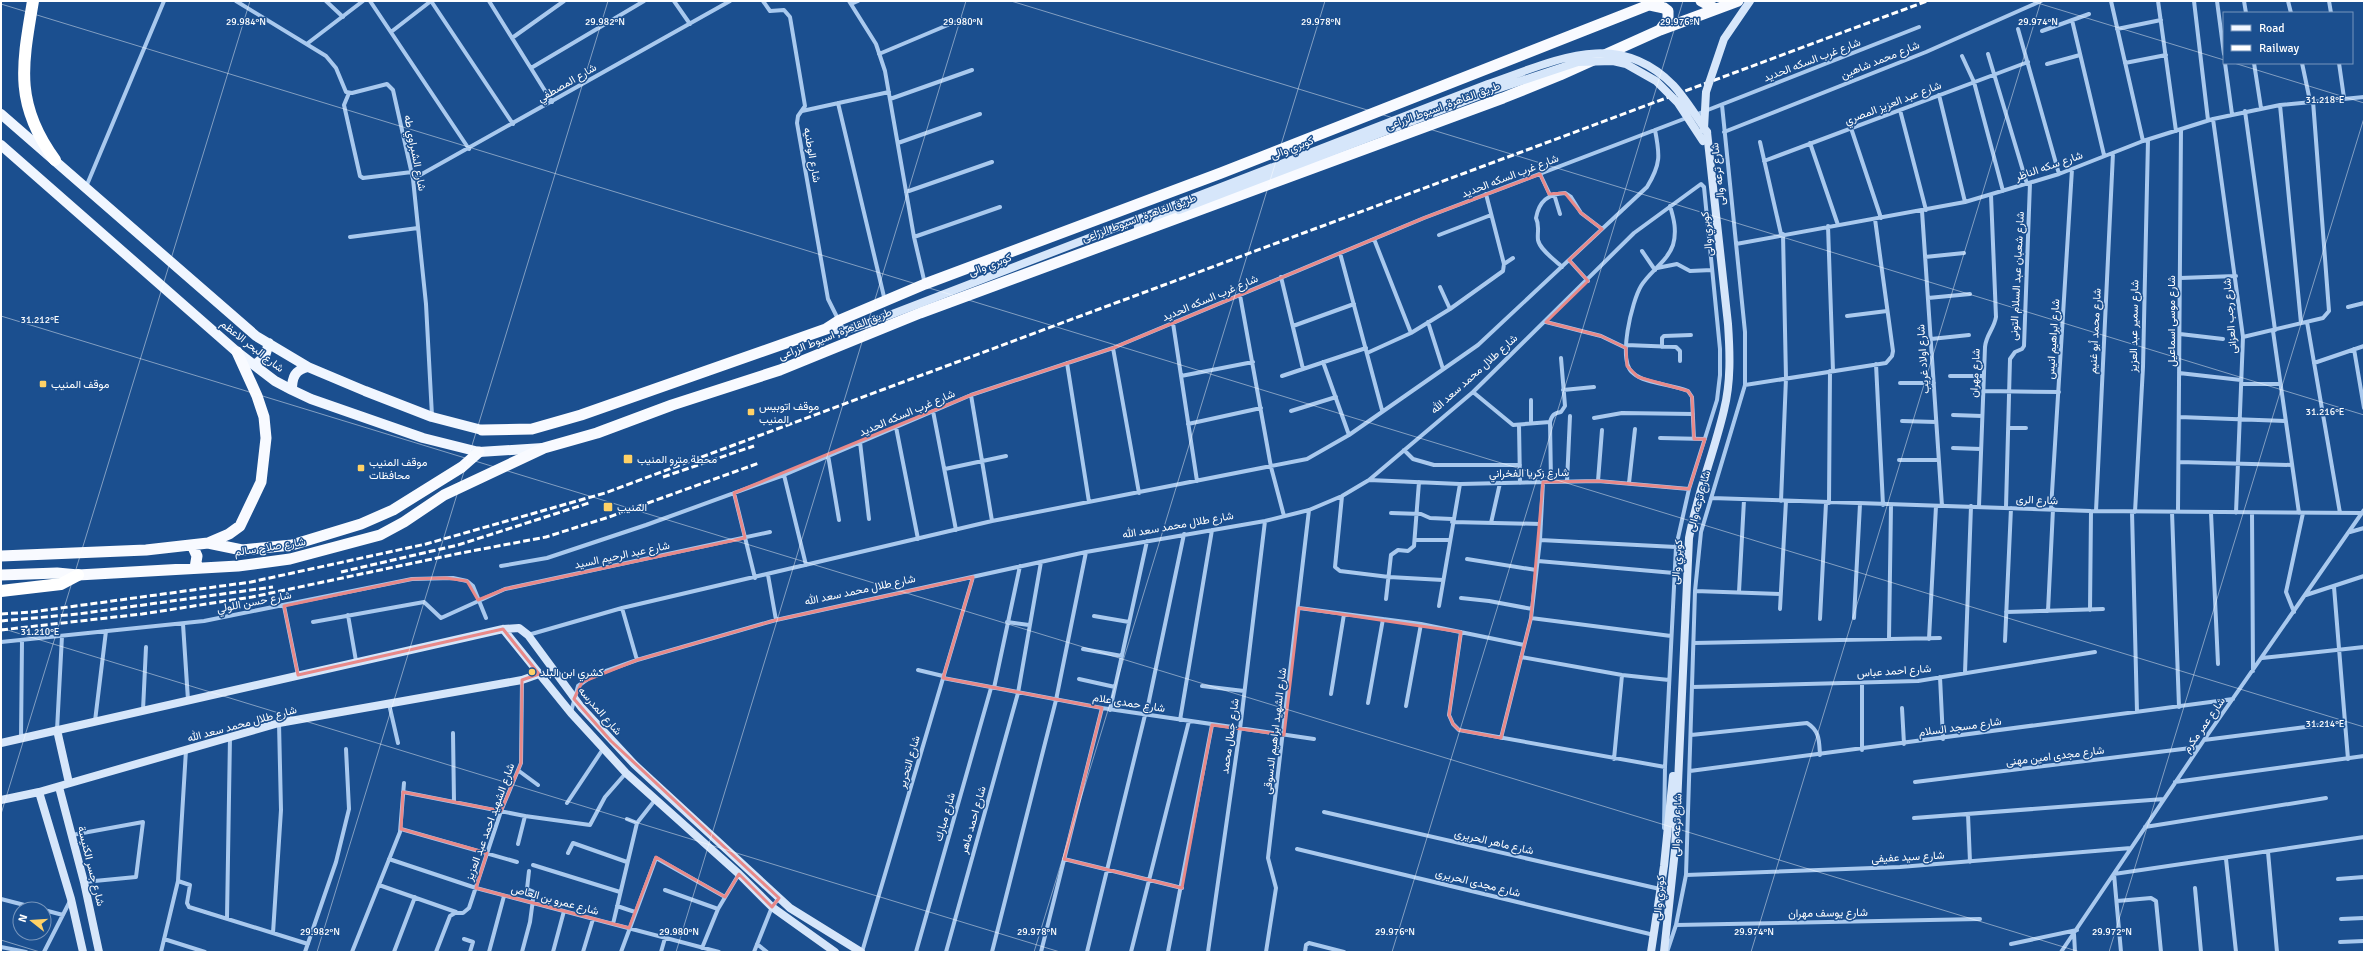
<svg xmlns="http://www.w3.org/2000/svg" width="2365" height="953" viewBox="0 0 2365 953" font-family="Signika,Vazirmatn,sans-serif">
<style>
.lines{fill:none;stroke-linecap:round;stroke-linejoin:round}
.minor{stroke:#a9c9ee;stroke-width:4}
.secondary{stroke:#d6e6fa;stroke-width:8}
.primary{stroke:#f0f6ff;stroke-width:10}
.trunk{stroke:#f8faff;stroke-width:11}
.motorway{stroke:#fff;stroke-width:12}
.rail{stroke:#fff;stroke-width:3;stroke-dasharray:7 3;stroke-linecap:butt}
.secondary-bridge{stroke:#d6e6fa;stroke-width:8}
.marked{fill:none;stroke:#e88989;stroke-width:3;stroke-linejoin:round}
.ticks{fill:none;stroke:#fff;stroke-width:1;stroke-opacity:0.45}
.poi-dot{fill:#ffd166;stroke:#1b4f8f;stroke-width:1.5}
.labels{text-anchor:middle;dominant-baseline:central;stroke-width:3;stroke-linejoin:round;paint-order:stroke}
.street-label{font-size:11px;fill:#fff;stroke:#1b4f8f}
.poi-label{font-size:11px;fill:#fff;stroke:#1b4f8f;text-anchor:start}
.ticks-label{font-size:10px;text-anchor:middle;fill:#fff;stroke:#1b4f8f;stroke-width:3;stroke-linejoin:round;paint-order:stroke}
</style>
<rect width="100%" height="100%" fill="#1b4f8f"/>
<g class="lines">
<path class="minor" d="M 236,1 L 326,56 L 336,68 L 346,92 L 352,93 L 387,84 L 393,90 L 413,179 L 426,304 L 432,416
M 326,1 L 343,17
M 370,1 L 469,149
M 431,1 L 513,124
M 489,1 L 552,102
M 674,1 L 690,24
M 763,1 L 770,11 L 784,10 L 790,17 L 805,106 L 798,116 L 797,123 L 828,299 L 844,331
M 849,1 L 876,44 L 885,71 L 914,237 L 925,284
M 2111,1 L 2143,141
M 2158,1 L 2176,131
M 2194,1 L 2208,120
M 2217,1 L 2224,54
M 2244,1 L 2246,13
M 2288,1 L 2291,13
M 2329,1 L 2331,13
M 851,4 L 858,1
M 2072,20 L 2104,155
M 2018,29 L 2059,174
M 2117,29 L 2161,20
M 2042,31 L 2089,14
M 391,32 L 431,1
M 512,38 L 564,1
M 308,43 L 363,1
M 879,54 L 962,19
M 1988,54 L 2027,184
M 1962,56 L 1974,82 L 2003,191
M 2125,63 L 2166,55
M 2225,63 L 2232,114
M 2254,63 L 2261,108
M 2302,63 L 2310,101
M 2339,63 L 2344,98
M 2047,64 L 2080,55
M 531,68 L 644,1
M 349,93 L 344,105 L 360,176 L 363,178 L 412,172
M 1939,95 L 1965,202
M 890,99 L 972,70
M 838,103 L 885,301
M 2280,105 L 2301,323
M 1900,110 L 1926,210
M 802,111 L 889,92
M 2245,111 L 2275,330
M 1695,115 L 1919,27
M 2213,119 L 2243,337 L 2236,513
M 1851,128 L 1881,218
M 1724,132 L 1926,52 L 2041,1
M 1760,142 L 1781,234
M 898,143 L 980,114
M 1810,143 L 1838,225
M 1764,161 L 2028,62
M 1540,174 L 1550,195
M 413,179 L 730,1
M 86,187 L 164,1
M 906,192 L 992,162
M 1554,194 L 1560,214
M 1670,206 C 1674,219 1677,231 1673,245 C 1667,262 1650,271 1641,286 C 1632,301 1617,361 1633,373 C 1645,384 1672,384 1688,391 L 1692,397 L 1694,439
M 1922,211 L 1942,506
M 1828,226 L 1833,371
M 1439,235 L 1491,215
M 350,237 L 418,228
M 914,237 L 1000,207
M 1374,239 L 1411,333
M 1736,244 L 1965,202 L 2059,174 L 2143,141 L 2213,119 L 2280,105 L 2364,97
M 1642,251 L 1655,270
M 1340,253 L 1382,410
M 1925,257 L 1964,253
M 1569,260 L 1588,281
M 1504,264 L 1513,258
M 1562,267 C 1555,260 1540,250 1538,240 C 1537,232 1540,226 1536,218 C 1539,201 1548,194 1565,193 L 1571,197 L 1581,213 L 1602,229
M 1657,268 L 1677,264 L 1690,271 L 1712,270
M 1281,277 L 1303,369
M 2180,278 L 2236,276
M 1440,287 L 1450,309
M 1240,295 L 1271,467 L 1284,516
M 1928,298 L 1970,294
M 2348,307 L 2364,303
M 1847,316 L 1887,311
M 1428,322 L 1443,369
M 1546,322 L 1601,336 L 1626,348
M 2307,322 L 2340,513
M 1173,323 L 1197,481
M 1293,326 L 1354,304
M 2273,331 L 2299,513
M 2180,334 L 2223,339
M 2243,337 L 2323,318 L 2329,311 L 2313,101
M 1931,339 L 1969,335
M 1626,345 L 1676,347 L 1680,351 L 1680,361
M 1662,347 L 1662,338 L 1664,336 L 1691,335
M 1113,348 L 1139,493
M 2354,349 L 2364,408
M 1367,353 L 1411,333 L 1450,309 L 1503,271 L 1504,264 L 1486,194
M 1323,362 L 1349,435
M 1067,363 L 1089,502
M 2314,363 L 2364,346
M 1876,364 L 1883,505
M 2179,373 L 2241,380
M 1181,376 L 1253,362
M 1282,376 L 1366,348
M 1950,376 L 1984,376
M 1900,383 L 1934,383
M 2241,384 L 2280,384
M 1745,385 L 1886,363 L 1892,356 L 1893,351 L 1875,219
M 1563,390 L 1594,387
M 1984,391 L 2059,392
M 1473,392 L 1513,425 L 1550,422
M 971,395 L 992,521
M 1531,400 L 1531,423
M 933,411 L 956,530
M 1291,411 L 1336,397
M 1953,415 L 1982,416
M 2179,417 L 2285,421
M 1594,418 L 1622,413 L 1693,414
M 1902,421 L 1936,422
M 1188,424 L 1261,408
M 1519,425 L 1520,483
M 896,427 L 918,539
M 2008,428 L 2026,428
M 1660,438 L 1705,439
M 860,442 L 869,519
M 1953,448 L 1981,449
M 1404,450 L 1413,459 L 1434,465 L 1520,465
M 828,455 L 839,520
M 1899,460 L 1939,460
M 2179,462 L 2292,465
M 945,469 L 1006,456
M 784,475 L 806,565
M 1369,480 L 1460,484 L 1598,481 L 1689,489
M 1598,481 L 1602,430
M 1551,482 L 1550,422 C 1552,415 1554,413 1561,412 L 1565,406 L 1561,358
M 1567,482 L 1570,416
M 1629,483 L 1635,429
M 734,493 L 755,578
M 1342,496 L 1335,567 L 1340,571 L 1389,577 L 1443,580
M 1711,498 L 2091,511 L 2362,513
M 1781,501 L 1786,378 L 1783,234
M 1829,503 L 1830,371
M 1979,506 L 1985,347 C 1986,335 1994,329 1996,317 L 1991,195
M 2006,507 L 2010,359 L 2015,352 L 2022,349 L 2024,346 L 2030,183
M 2051,509 L 2072,169
M 2096,511 L 2113,153
M 2132,512 L 2137,712
M 2135,512 L 2143,367 L 2148,140
M 2172,512 L 2179,707
M 2178,512 L 2181,129
M 1391,513 L 1421,514 L 1430,518 L 1452,519
M 2211,513 L 2218,664
M 2252,513 L 2253,671
M 1452,522 L 1541,524
M 1491,523 L 1500,483
M 2350,532 L 2364,528
M 1415,540 L 1449,540
M 1540,540 L 1676,547
M 1467,559 L 1536,570
M 1538,561 L 1674,573
M 501,566 L 547,558 L 646,525 L 784,475 L 971,395 L 1113,348 L 1424,218 L 1689,117
M 768,575 L 776,620
M 2334,587 L 2348,759
M 1695,591 L 1781,594
M 1739,592 L 1744,500
M 2306,595 L 2364,576
M 1461,598 L 1489,601 L 1532,609
M 1386,599 L 1391,555 L 1398,550 L 1408,551 L 1414,546 L 1419,482
M 284,606 L 298,675
M 1439,606 L 1460,484
M 622,608 L 637,660
M 1299,608 L 1421,624 L 1524,645
M 1780,609 L 1786,501
M 2090,610 L 2091,511
M 2048,611 L 2053,509
M 2006,612 L 2103,609
M 2294,612 L 2286,592 L 2303,513
M 348,615 L 356,661
M 1094,616 L 1129,622
M 1531,618 L 1671,636
M 1854,618 L 1860,504
M 1820,619 L 1826,503
M 313,622 L 424,602 L 441,618 L 505,589 L 770,532
M 1007,622 L 1029,625
M 183,624 L 188,700
M 1461,632 L 1449,715 L 1453,724 L 1459,730 L 1665,767
M 528,635 L 622,608 L 992,521 L 1307,459 L 1349,435 L 1478,345 L 1647,187 C 1661,164 1660,155 1655,130
M 1889,639 L 1891,505
M 1929,639 L 1936,506
M 2005,641 L 2011,508
M 1,642 L 204,621 L 412,579 L 453,578 L 467,581 L 473,586 L 486,618
M 1694,643 L 1940,638
M 1083,649 L 1122,656
M 1521,657 L 1622,675 L 1669,680
M 2262,658 L 2364,647
M 918,670 L 943,676
M 1965,673 L 1971,506
M 1940,677 L 1943,739
M 943,678 L 1102,708 L 1314,739
M 1079,679 L 1115,687
M 1202,686 L 1244,691
M 1692,687 L 1918,681 L 2095,652
M 994,688 L 1020,566
M 1331,694 L 1344,614
M 1368,703 L 1383,619
M 389,704 L 398,743
M 1406,706 L 1421,624
M 1902,708 L 1904,744
M 143,710 L 146,647
M 1110,710 L 1147,541
M 571,712 L 578,686 L 592,676 L 637,660 L 776,620 L 1086,552 L 1265,521 L 1309,510 L 1342,496 L 1369,480 L 1473,392 L 1634,233 L 1701,184 L 1704,187 L 1720,349 L 1720,375 L 1717,400 L 1689,489 L 1676,547 L 1665,767 L 1664,828
M 1146,715 L 1184,534
M 1180,720 L 1212,530
M 95,721 L 106,631
M 57,730 L 62,636
M 453,733 L 454,802
M 1691,735 L 1807,723 C 1820,731 1819,741 1820,755
M 21,738 L 22,641
M 1501,738 L 1531,618 L 1540,540 L 1543,482
M 2204,740 L 2345,722
M 1862,750 L 1862,682
M 1614,759 L 1622,675
M 519,771 L 538,785
M 1690,771 L 2233,699
M 1915,782 L 2199,747
M 2175,782 L 2364,756
M 403,792 L 525,816 L 590,825 L 605,797 L 626,773
M 567,803 L 603,749
M 1324,812 L 1660,889
M 1968,814 L 1970,862
M 1914,818 L 2164,799
M 627,819 L 637,823
M 2145,827 L 2326,798
M 401,829 L 517,862
M 72,835 L 143,822 L 136,877 L 84,882
M 518,844 L 525,816
M 1297,849 L 1654,935
M 2268,852 L 2277,952
M 568,853 L 573,843 L 627,862
M 389,859 L 476,888 L 719,952
M 1064,859 L 1182,888
M 2226,859 L 2236,952
M 533,865 L 620,892
M 2114,874 L 2364,837
M 2114,874 L 2121,952
M 1686,875 L 1900,867 L 2131,848
M 2338,879 L 2364,877
M 178,881 L 190,885 L 187,903 L 189,907 L 308,944
M 379,885 L 456,912
M 2195,888 L 2201,952
M 665,890 L 718,909
M 1,899 L 40,909
M 2117,901 L 2151,898 L 2156,901 L 2161,952
M 617,906 L 635,912
M 44,910 L 63,915
M 227,918 L 230,737
M 2341,919 L 2364,918
M 613,924 L 637,823 L 655,800
M 1676,925 L 1980,919
M 273,933 L 281,810 L 279,723
M 2074,934 L 2075,952
M 164,939 L 205,952
M 464,939 L 473,942 L 470,952
M 2340,942 L 2364,941
M 757,944 L 767,952
M 2011,944 L 2077,930
M 1,947 L 26,952
M 702,948 L 718,909 L 739,874
M 44,952 L 70,901
M 161,952 L 178,881 L 186,750
M 305,952 L 336,862 L 349,809 L 346,749
M 352,952 L 400,832 L 404,783
M 394,952 L 415,897
M 436,952 L 450,916 L 455,913 L 463,913 L 469,908 L 501,811 L 521,763 L 522,680
M 489,952 L 504,896
M 522,952 L 530,922 L 534,892 L 527,889 L 529,871
M 553,952 L 564,911
M 583,952 L 593,919
M 621,952 L 656,858 L 725,897
M 661,952 L 665,938
M 754,952 L 772,907 L 779,898
M 862,952 L 973,577
M 916,952 L 991,688
M 946,952 L 1018,693 L 1041,562
M 992,952 L 1056,700 L 1086,552
M 1041,952 L 1102,708
M 1087,952 L 1145,715
M 1131,952 L 1189,721
M 1168,952 L 1212,725
M 1208,952 L 1240,729 L 1265,521
M 1266,952 L 1276,888 L 1268,858 L 1309,510
M 1305,952 L 1306,945 L 1309,943 L 1344,952
M 1667,952 L 1676,925 L 1686,875 L 1695,591 L 1701,532 L 1745,385 L 1745,332 L 1722,105
M 2061,952 L 2204,740 L 2364,510"/>
<path class="secondary" d="M 1138,227 L 1179,210
M 826,329 L 844,331 L 869,323
M 503,629 L 571,713 L 626,773 L 739,874 L 772,907 L 835,952
M 57,730 L 69,783
M 1,743 L 503,629 L 519,628 L 528,635 L 581,707 L 634,764 L 790,908 L 861,952
M 59,787 L 84,882 L 99,952
M 39,792 L 71,899 L 83,952
M 1,800 L 39,792 L 279,723 L 522,680 L 539,674
M 1651,952 L 1664,866 L 1673,776
M 1664,952 L 1675,850 L 1689,538 C 1697,494 1714,453 1724,410 C 1731,382 1730,353 1728,324 L 1707,132"/>
<path class="primary" d="M 1,114 L 256,336 L 308,367 L 365,391 L 432,417 L 482,430
M 1,145 L 237,352 L 275,381 L 292,390 L 311,399 L 423,438 L 479,452 L 543,448
M 255,365 L 265,356 L 269,343
M 292,390 C 292,377 295,370 308,367"/>
<path class="trunk" d="M 1701,1 L 1716,9
M 1650,5 L 1664,8 L 1668,11 L 1668,19 L 1660,30
M 482,430 L 532,429 L 581,415 L 826,329 L 840,320 L 925,284 L 1221,173 L 1659,1
M 208,543 L 229,534 L 240,526 L 261,482 L 266,438 L 264,417 L 257,396 L 237,352
M 192,545 L 197,556 L 195,568
M 1,556 L 146,550 L 208,543 L 242,550 L 292,545 L 361,524 L 393,510 L 462,467 L 479,452
M 1,575 L 57,573 L 78,575 L 238,566 L 290,559 L 380,535 L 404,522 L 444,495 L 544,448 L 597,433 L 672,405 L 780,370 L 920,313 L 1503,98 L 1560,75 L 1660,30 L 1738,1"/>
<path class="motorway" d="M 33,1 C 22,66 14,104 55,160
M 1,591 L 61,584 L 78,575"/>
<path class="rail" d="M 663,477 L 754,446
M 341,572 L 458,545 L 589,503
M 1,614 L 32,612 L 251,582 L 426,544 L 605,493 L 1927,1
M 1,621 L 78,614 L 273,587
M 1,630 L 142,614 L 252,597 L 461,553 L 546,537 L 609,517 L 759,463"/>
<path class="secondary-bridge" d="M 1704,129 L 1706,92 L 1724,39 L 1750,1
M 1179,210 L 1491,91 L 1578,62 L 1613,61 L 1626,64 L 1656,81 L 1678,103 L 1703,141
M 869,323 L 1488,84 C 1553,62 1616,27 1673,85 C 1686,99 1696,116 1707,132"/>
</g>
<path class="marked" d="M 1540,174 L 1549,194 L 1565,193 L 1581,213 L 1602,229 L 1569,260 L 1588,281 L 1546,322 L 1601,336 L 1626,348 L 1627,366 L 1638,377 L 1688,391 L 1692,397 L 1694,439 L 1705,439 L 1689,489 L 1598,481 L 1543,482 L 1531,618 L 1501,738 L 1459,730 L 1453,724 L 1449,715 L 1461,632 L 1299,608 L 1284,735 L 1212,725 L 1182,888 L 1064,859 L 1102,708 L 943,678 L 973,577 L 776,620 L 637,660 L 582,682 L 574,699 L 611,741 L 779,898 L 772,907 L 739,874 L 725,897 L 656,857 L 629,928 L 476,888 L 487,853 L 401,829 L 403,792 L 501,811 L 521,763 L 522,680 L 539,674 L 503,629 L 298,675 L 284,606 L 412,579 L 446,578 L 467,581 L 478,600 L 505,589 L 745,538 L 734,493 L 971,395 L 1113,348 L 1424,218 Z"/>
<path class="ticks" d="M 1011,1 L 2364,415M 2031,1 L 2224,60M 1,4 L 2364,727M 2234,63 L 2364,103M 1,316 L 2080,952M 1,628 L 1060,952M 1,814 L 250,1M 1,940 L 40,952M 317,952 L 608,1M 676,952 L 966,1M 1034,952 L 1325,1M 1392,952 L 1683,1M 1751,952 L 2041,1M 2109,952 L 2364,118"/>
<g class="poi-dot">
<rect x="39" y="380" width="8" height="8" rx="2"/>
<rect x="747" y="408" width="8" height="8" rx="2"/>
<rect x="623" y="454" width="10" height="10" rx="2"/>
<rect x="357" y="464" width="8" height="8" rx="2"/>
<rect x="603" y="502" width="10" height="10" rx="2"/>
<circle cx="532" cy="672" r="4"/>
</g>
<g class="labels">
<g class="street-label">
<text transform="translate(1812 60) rotate(-21)">شارع غرب السكه الحديد</text>
<text transform="translate(1880 60) rotate(-22)">شارع محمد شاهين</text>
<text transform="translate(567 83) rotate(-30)">شارع المصطفي</text>
<text transform="translate(1893 103) rotate(-21)">شارع عبد العزيز المصري</text>
<text transform="translate(1443 106) rotate(-20)">طريق القاهرة, اسيوط الزراعى</text>
<text transform="translate(1292 148) rotate(-21)">كوبري والى</text>
<text transform="translate(415 153) rotate(79)">شارع الشبراوي طه</text>
<text transform="translate(812 155) rotate(80)">شارع الوطنيه</text>
<text transform="translate(2049 166) rotate(-19)">شارع سكه الناظر</text>
<text transform="translate(1718 174) rotate(-96)">شارع ترعه والى</text>
<text transform="translate(1510 176) rotate(-21)">شارع غرب السكه الحديد</text>
<text transform="translate(1139 218) rotate(-20)">طريق القاهرة, اسيوط الزراعى</text>
<text transform="translate(1707 234) rotate(-96)">كوبري والى</text>
<text transform="translate(990 265) rotate(-21)">كوبري والى</text>
<text transform="translate(2017 276) rotate(-87)">شارع شعبان عبد السلام التونى</text>
<text transform="translate(1210 298) rotate(-23)">شارع غرب السكه الحديد</text>
<text transform="translate(2230 316) rotate(-95)">شارع رجب العزانى</text>
<text transform="translate(2171 321) rotate(-90)">شارع موسى اسماعيل</text>
<text transform="translate(2134 326) rotate(-89)">شارع سمير عبد العزيز</text>
<text transform="translate(2095 331) rotate(-87)">شارع محمد أبو غنيم</text>
<text transform="translate(835 334) rotate(-22)">طريق القاهرة, اسيوط الزراعى</text>
<text transform="translate(2053 339) rotate(-86)">شارع ابراهيم انيس</text>
<text transform="translate(252 346) rotate(38)">شارع البحر الاعظم</text>
<text transform="translate(1923 359) rotate(-94)">شارع اولاد غريب</text>
<text transform="translate(1975 373) rotate(-87)">شارع مهران</text>
<text transform="translate(1474 374) rotate(-42)">شارع طلال محمد سعد الله</text>
<text transform="translate(907 413) rotate(-23)">شارع غرب السكه الحديد</text>
<text transform="translate(1529 473) rotate(-1)">شارع زكريا الفخراني</text>
<text transform="translate(2037 500) rotate(2)">شارع الرى</text>
<text transform="translate(1699 501) rotate(-75)">شارع ترعه والى</text>
<text transform="translate(1178 525) rotate(-10)">شارع طلال محمد سعد الله</text>
<text transform="translate(270 547) rotate(-9)">شارع صلاح سالم</text>
<text transform="translate(622 555) rotate(-12)">شارع عبد الرحيم السيد</text>
<text transform="translate(1677 562) rotate(-85)">كوبري والى</text>
<text transform="translate(860 590) rotate(-12)">شارع طلال محمد سعد الله</text>
<text transform="translate(254 602) rotate(-11)">شارع حسن اللولي</text>
<text transform="translate(1894 671) rotate(-4)">شارع احمد عباس</text>
<text transform="translate(1129 703) rotate(9)">شارع حمدى علام</text>
<text transform="translate(600 711) rotate(49)">شارع المدرسه</text>
<text transform="translate(242 724) rotate(-15)">شارع طلال محمد سعد الله</text>
<text transform="translate(2204 725) rotate(-55)">شارع عمر مكرم</text>
<text transform="translate(1960 727) rotate(-8)">شارع مسجد السلام</text>
<text transform="translate(1275 731) rotate(-83)">شارع الشهيد ابراهيم الدسوقى</text>
<text transform="translate(1230 736) rotate(-82)">شارع جمال محمد</text>
<text transform="translate(2055 756) rotate(-7)">شارع مجدى امين مهنى</text>
<text transform="translate(909 762) rotate(-74)">شارع التحرير</text>
<text transform="translate(945 817) rotate(-74)">شارع مبارك</text>
<text transform="translate(973 820) rotate(-74)">شارع احمد ماهر</text>
<text transform="translate(490 822) rotate(-70)">شارع الشهيد احمد عبد العزيز</text>
<text transform="translate(1677 825) rotate(-88)">شارع ترعه والى</text>
<text transform="translate(1494 842) rotate(13)">شارع ماهر الحريرى</text>
<text transform="translate(1908 857) rotate(-3)">شارع سيد عفيفى</text>
<text transform="translate(91 866) rotate(76)">شارع جسر الكنيسة</text>
<text transform="translate(1478 883) rotate(14)">شارع مجدى الحريرى</text>
<text transform="translate(1659 898) rotate(-85)">كوبري والى</text>
<text transform="translate(555 900) rotate(15)">شارع عمرو بن العاص</text>
<text transform="translate(1828 913) rotate(-1)">شارع يوسف مهران</text>
</g>
<g class="poi-label">
<text x="51" y="384">موقف المنيب</text>
<text x="759" y="406">موقف اتوبيس<tspan x="759" dy="13">المنيب</tspan></text>
<text x="637" y="459">محطة مترو المنيب</text>
<text x="369" y="462">موقف المنيب<tspan x="369" dy="13">محافظات</tspan></text>
<text x="617" y="507">المنيب</text>
<text x="540" y="672">كشري ابن البلد</text>
</g>
</g>
<g class="ticks-label">
<text x="246" y="25">29.984°N</text>
<text x="605" y="25">29.982°N</text>
<text x="963" y="25">29.980°N</text>
<text x="1321" y="25">29.978°N</text>
<text x="1680" y="25">29.976°N</text>
<text x="2038" y="25">29.974°N</text>
<text x="2325" y="103">31.218°E</text>
<text x="40" y="323">31.212°E</text>
<text x="2325" y="415">31.216°E</text>
<text x="40" y="635">31.210°E</text>
<text x="2325" y="727">31.214°E</text>
<text x="320" y="935">29.982°N</text>
<text x="679" y="935">29.980°N</text>
<text x="1037" y="935">29.978°N</text>
<text x="1395" y="935">29.976°N</text>
<text x="1754" y="935">29.974°N</text>
<text x="2112" y="935">29.972°N</text>
</g>
<rect width="2365" height="953" fill="none" stroke="#ffffff" stroke-width="4"/>
<rect x="2223" y="12" width="130" height="52" fill="#1b4f8f" stroke="#7695bc"/>
<rect x="2231" y="25" width="20" height="6" fill="#f0f6ff" stroke="#7695bc"/>
<text x="2259" y="32" font-size="12" fill="#ffffff">Road</text>
<rect x="2231" y="45" width="20" height="6" fill="#ffffff" stroke="#7695bc"/>
<text x="2259" y="52" font-size="12" fill="#ffffff">Railway</text>
<g transform="translate(32 921) rotate(287)"><circle r="19" fill="#1b4f8f" stroke="#7695bc"/>
<path d="M0-3L7 15L0 10L-7 15Z" fill="#ffd166"/>
<text y="-6" font-size="11" font-weight="bold" text-anchor="middle" fill="#ffffff">N</text>
</g>
</svg>
